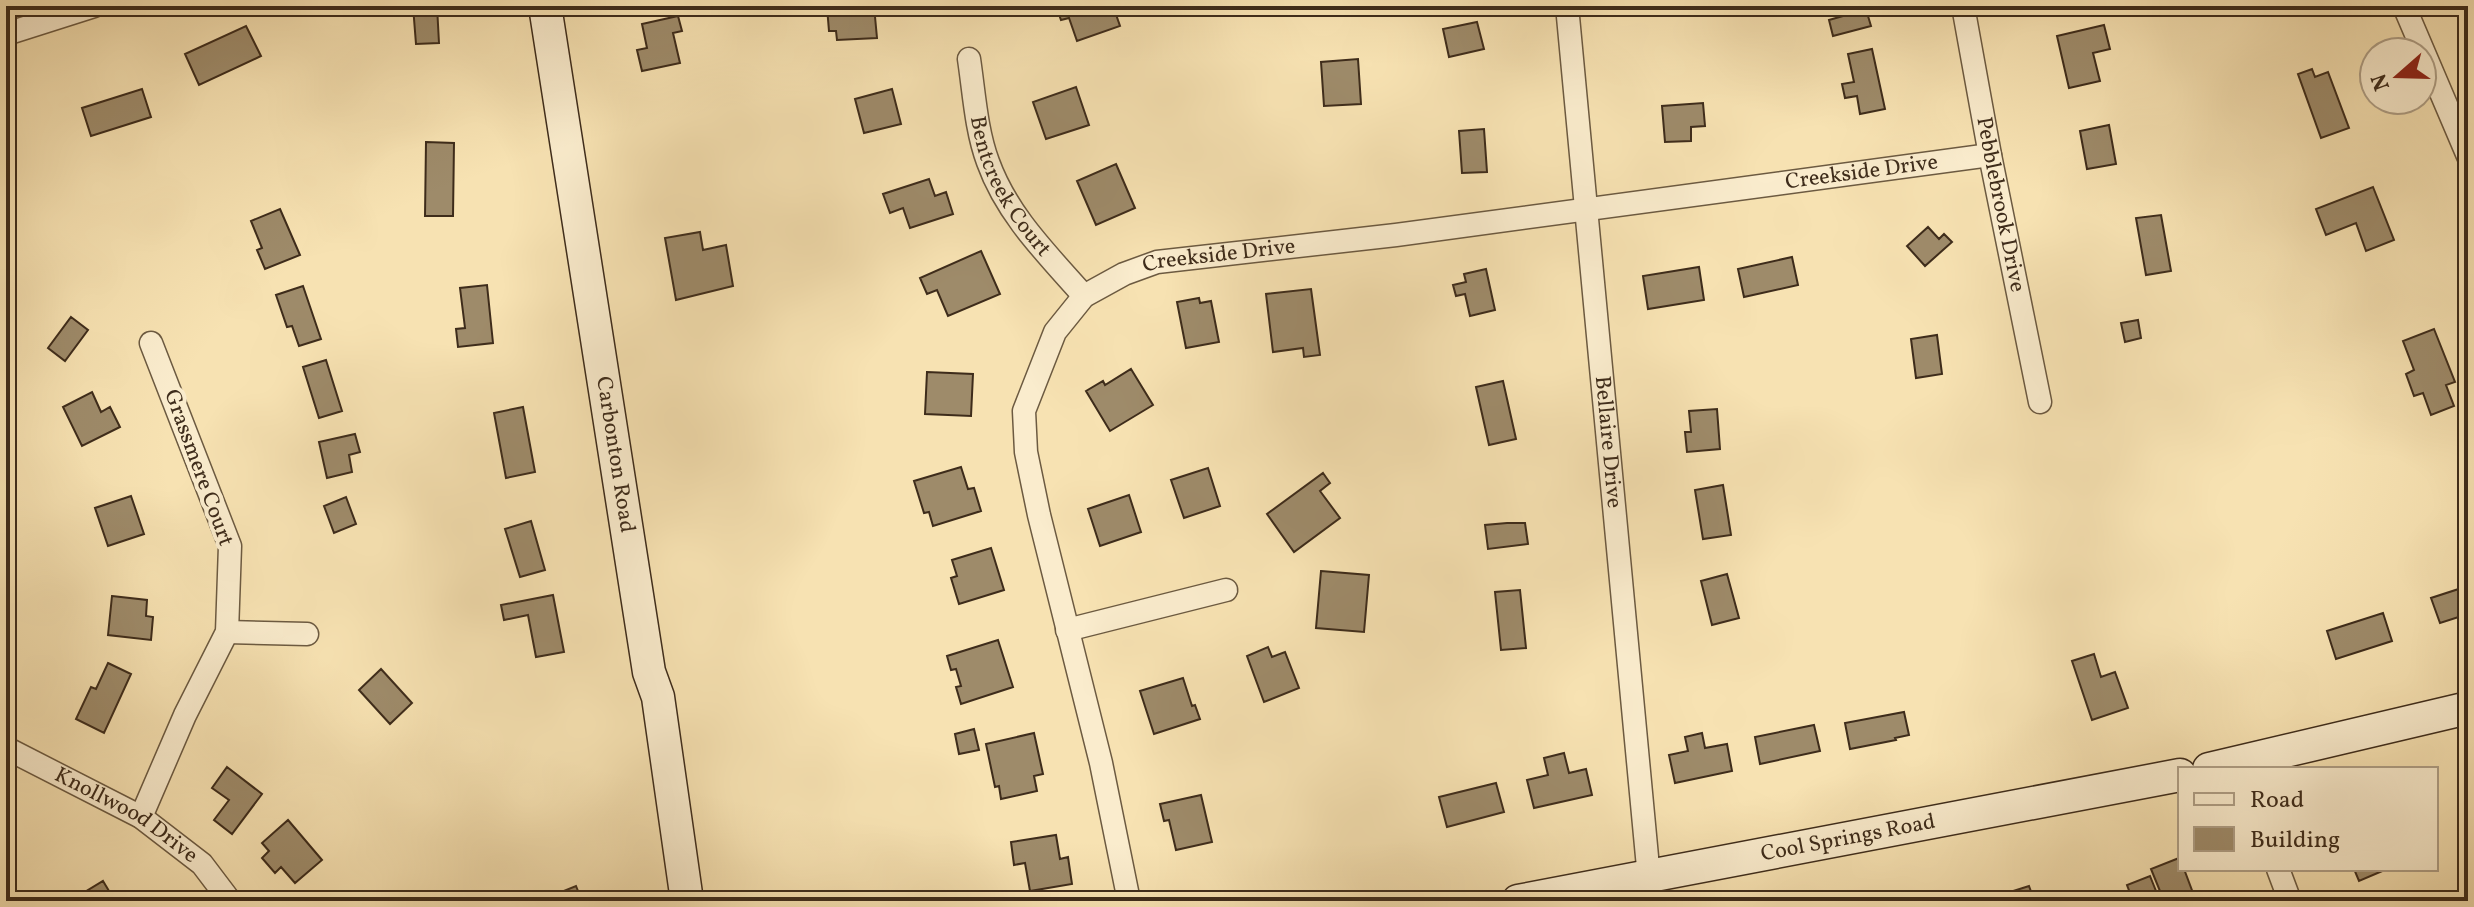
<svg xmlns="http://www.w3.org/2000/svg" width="2474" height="907" viewBox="0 0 2474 907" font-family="Vollkorn,serif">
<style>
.building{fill:#9e8b6a;stroke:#3e2c1b;stroke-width:2}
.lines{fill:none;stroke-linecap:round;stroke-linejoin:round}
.street-casing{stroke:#6c5a41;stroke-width:25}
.secondary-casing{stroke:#3e2c1b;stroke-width:35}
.street{stroke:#faeccd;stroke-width:22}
.secondary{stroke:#faeccd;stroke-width:32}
.labels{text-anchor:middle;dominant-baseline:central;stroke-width:8;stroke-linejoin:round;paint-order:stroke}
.street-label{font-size:22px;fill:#3e2c1b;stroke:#faeccd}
</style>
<rect width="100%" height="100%" fill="#f7e2b2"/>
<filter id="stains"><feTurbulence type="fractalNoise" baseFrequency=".0025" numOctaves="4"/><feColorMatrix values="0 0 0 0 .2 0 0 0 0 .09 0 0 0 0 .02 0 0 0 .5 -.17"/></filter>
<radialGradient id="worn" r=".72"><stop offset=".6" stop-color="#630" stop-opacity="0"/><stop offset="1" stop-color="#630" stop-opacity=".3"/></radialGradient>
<path class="building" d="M 413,6 L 437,6 L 439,43 L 416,44 Z
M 874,6 L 877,38 L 837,40 L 836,31 L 829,31 L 827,7 Z
M 1056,6 L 1102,6 L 1103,8 L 1113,6 L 1120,26 L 1077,41 L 1069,18 L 1061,20 Z
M 1841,6 L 1865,6 L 1871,26 L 1833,36 L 1829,20 L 1843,16 Z
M 678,16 L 682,31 L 673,33 L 680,63 L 642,71 L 637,50 L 647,48 L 642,24 Z
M 1477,22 L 1484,49 L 1449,57 L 1443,29 Z
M 2104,25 L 2110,49 L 2093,53 L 2100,81 L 2069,88 L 2057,36 Z
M 246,26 L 261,56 L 199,85 L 185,54 Z
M 1872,49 L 1885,109 L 1860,114 L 1857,96 L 1845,98 L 1842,84 L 1854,82 L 1848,54 Z
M 1358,59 L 1361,104 L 1324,106 L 1321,62 Z
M 2312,69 L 2315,77 L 2328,72 L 2349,128 L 2321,138 L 2298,74 Z
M 1076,87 L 1089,125 L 1046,139 L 1033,102 Z
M 142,89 L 151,117 L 91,136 L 82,108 Z
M 892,89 L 901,124 L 864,133 L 855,99 Z
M 1703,103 L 1705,126 L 1691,127 L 1691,141 L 1665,142 L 1662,106 Z
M 2109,125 L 2116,164 L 2087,169 L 2080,131 Z
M 1484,129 L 1487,172 L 1462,173 L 1459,131 Z
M 426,142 L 454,143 L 453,216 L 425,216 Z
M 1116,164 L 1135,208 L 1096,225 L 1077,181 Z
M 929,179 L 935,196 L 946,192 L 953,214 L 910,228 L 903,208 L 890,213 L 883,194 Z
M 2373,187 L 2394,240 L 2366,251 L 2356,223 L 2326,235 L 2316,209 Z
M 280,209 L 300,255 L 265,269 L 257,250 L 262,248 L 251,221 Z
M 2161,215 L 2171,271 L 2146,275 L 2136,218 Z
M 1928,227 L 1939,239 L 1944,234 L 1952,242 L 1925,266 L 1907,246 Z
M 700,232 L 703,250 L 726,245 L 733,286 L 676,300 L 665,238 Z
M 981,251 L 1000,294 L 948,316 L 937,290 L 927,294 L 920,278 Z
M 1792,257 L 1798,285 L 1744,297 L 1738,269 Z
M 1699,267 L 1704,300 L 1648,309 L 1643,276 Z
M 1486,269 L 1495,310 L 1470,316 L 1465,294 L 1456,296 L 1453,285 L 1466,282 L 1464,274 Z
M 487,285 L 493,343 L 458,347 L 456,329 L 465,328 L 460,288 Z
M 303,286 L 321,339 L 299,346 L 292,326 L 287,327 L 276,295 Z
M 1311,289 L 1320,355 L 1304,357 L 1303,348 L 1273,352 L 1266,294 Z
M 1199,298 L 1200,303 L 1211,301 L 1219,342 L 1186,348 L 1177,302 Z
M 71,317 L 88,330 L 65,361 L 48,348 Z
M 2138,320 L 2141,338 L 2125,342 L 2121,323 Z
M 2434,329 L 2455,382 L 2446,385 L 2454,406 L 2431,415 L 2423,393 L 2414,396 L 2406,374 L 2414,370 L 2403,341 Z
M 1937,335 L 1942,374 L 1916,378 L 1911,339 Z
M 326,360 L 342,411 L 319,418 L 303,367 Z
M 1131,369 L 1153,405 L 1110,431 L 1086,391 L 1103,381 L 1105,385 Z
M 927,372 L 973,374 L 971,416 L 925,414 Z
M 1503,381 L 1516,439 L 1489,445 L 1476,387 Z
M 92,392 L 101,412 L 110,407 L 120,427 L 82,446 L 63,407 Z
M 523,407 L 535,472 L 506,478 L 494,413 Z
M 1717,409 L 1720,449 L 1687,452 L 1685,432 L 1691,432 L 1689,411 Z
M 355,434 L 360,452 L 349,455 L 352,472 L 327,478 L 319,442 Z
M 961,467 L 968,489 L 974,488 L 981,511 L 933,526 L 929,512 L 924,513 L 914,481 Z
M 1208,468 L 1220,506 L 1184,518 L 1171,480 Z
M 1323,473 L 1330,483 L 1320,491 L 1340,518 L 1294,552 L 1267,514 Z
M 1723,485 L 1731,535 L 1703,539 L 1695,490 Z
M 1129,495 L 1141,532 L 1100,546 L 1088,509 Z
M 131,496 L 144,534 L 108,546 L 95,508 Z
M 346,497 L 356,524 L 334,533 L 324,506 Z
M 531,521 L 545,570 L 520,577 L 505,529 Z
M 1507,523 L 1525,523 L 1528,544 L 1488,549 L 1485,525 Z
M 991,548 L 1004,590 L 959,604 L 951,578 L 957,576 L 952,560 Z
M 1321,571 L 1369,575 L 1364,632 L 1316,628 Z
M 1727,574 L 1739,618 L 1712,625 L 1701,581 Z
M 2468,586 L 2468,614 L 2440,623 L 2431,598 Z
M 1520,590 L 1526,648 L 1501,650 L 1495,592 Z
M 553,595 L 564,652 L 536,657 L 528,615 L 504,620 L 501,605 Z
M 112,596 L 147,600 L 146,616 L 153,617 L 151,640 L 108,635 Z
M 2383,613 L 2392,641 L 2336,659 L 2327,631 Z
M 998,640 L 1013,687 L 961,704 L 956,687 L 961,686 L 956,669 L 951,670 L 947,656 Z
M 1268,647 L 1272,657 L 1285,652 L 1299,688 L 1264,702 L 1247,656 Z
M 2094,654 L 2101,677 L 2115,672 L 2128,708 L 2092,720 L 2072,661 Z
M 108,663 L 131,674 L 104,733 L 76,719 L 91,687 L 96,689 Z
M 381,669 L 412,703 L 390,724 L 359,690 Z
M 1183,678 L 1192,706 L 1195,705 L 1200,719 L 1154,734 L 1140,691 Z
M 1904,712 L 1909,735 L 1895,738 L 1896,740 L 1850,749 L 1845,723 Z
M 1814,725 L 1820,751 L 1760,764 L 1755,737 Z
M 974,729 L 979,750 L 959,754 L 955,734 Z
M 1034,733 L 1043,774 L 1034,776 L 1037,791 L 1001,799 L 999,786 L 995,787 L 986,744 Z
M 1702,733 L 1705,748 L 1727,744 L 1732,771 L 1675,783 L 1669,755 L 1688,751 L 1685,737 Z
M 1564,753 L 1569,773 L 1586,769 L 1592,795 L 1534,808 L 1527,780 L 1548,775 L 1544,758 Z
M 227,767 L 262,794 L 232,834 L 214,820 L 229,800 L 212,788 Z
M 1496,783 L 1504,812 L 1447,827 L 1439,797 Z
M 1201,795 L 1212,842 L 1176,850 L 1169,820 L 1164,821 L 1160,804 Z
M 288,820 L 322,860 L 295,883 L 281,867 L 275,873 L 262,858 L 269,851 L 262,843 Z
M 1056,835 L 1060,859 L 1068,857 L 1072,884 L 1030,891 L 1025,863 L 1014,865 L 1011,842 Z
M 2179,858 L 2180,869 L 2184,869 L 2196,901 L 2164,901 L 2151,869 Z
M 2354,869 L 2387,869 L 2359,881 Z
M 2150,876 L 2160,901 L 2133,901 L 2127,885 Z
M 103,881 L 115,901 L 70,901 Z
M 576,886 L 582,901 L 539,901 Z
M 2029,886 L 2034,900 L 2055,894 L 2057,901 L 2009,901 L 2007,893 Z"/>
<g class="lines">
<defs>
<g id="street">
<path id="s1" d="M 1567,6 L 1649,878"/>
<path id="s2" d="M 1963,6 L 1990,155 L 2040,402"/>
<path d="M 2404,6 L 2468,156"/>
<path d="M 6,34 L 94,6"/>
<path id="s3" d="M 969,59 C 974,92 976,130 988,162 C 1007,215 1047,254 1084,296"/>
<path d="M 1067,630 L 1226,590"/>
<path d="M 227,632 L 307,634"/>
<path id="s4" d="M 6,748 L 141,817 L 202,864 L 230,901"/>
<path d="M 141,817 L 185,715 L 227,632 L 230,546 L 151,343"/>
<path d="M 2278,869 L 2290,901"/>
<path id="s5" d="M 1129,901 L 1101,763 L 1039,515 L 1026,452 L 1024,411 L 1055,332 L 1084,296 L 1124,274 L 1157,262 L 1396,235 L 1990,155"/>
</g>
<g id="secondary">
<path id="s6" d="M 545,6 L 649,672 L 658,697 L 687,901"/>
<path d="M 2209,769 L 2468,708"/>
<path id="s7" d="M 1518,901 L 2180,775"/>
</g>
</defs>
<use href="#street" class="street-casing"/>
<use href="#secondary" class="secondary-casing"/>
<use href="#street" class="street"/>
<use href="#secondary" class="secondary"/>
</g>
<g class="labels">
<g class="street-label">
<text stroke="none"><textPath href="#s5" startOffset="1424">Creekside Drive</textPath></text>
<text stroke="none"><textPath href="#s3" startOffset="136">Bentcreek Court</textPath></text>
<text stroke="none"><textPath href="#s2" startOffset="202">Pebblebrook Drive</textPath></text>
<text stroke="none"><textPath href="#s5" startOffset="776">Creekside Drive</textPath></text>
<text stroke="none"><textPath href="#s1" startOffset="438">Bellaire Drive</textPath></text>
<text stroke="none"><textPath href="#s6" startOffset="454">Carbonton Road</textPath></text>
<text transform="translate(198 468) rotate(70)">Grassmere Court</text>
<text stroke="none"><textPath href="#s4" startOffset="138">Knollwood Drive</textPath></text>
<text stroke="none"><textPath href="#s7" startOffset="336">Cool Springs Road</textPath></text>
</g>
</g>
<rect width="2474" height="907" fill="none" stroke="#f7e2b2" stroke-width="32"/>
<rect x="8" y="8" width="2458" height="891" fill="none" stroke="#3e2c1b" stroke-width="4"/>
<rect x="16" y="16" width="2442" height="875" fill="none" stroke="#3e2c1b" stroke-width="2"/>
<rect x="2178" y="767" width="260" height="104" fill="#faeccd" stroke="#af9f86" stroke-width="2"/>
<rect x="2194" y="793" width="40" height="12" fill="#faeccd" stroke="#af9f86" stroke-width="2"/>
<text x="2250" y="807" font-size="24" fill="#3e2c1b">Road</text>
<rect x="2194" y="827" width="40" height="24" fill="#9e8b6a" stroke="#af9f86" stroke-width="2"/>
<text x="2250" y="847" font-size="24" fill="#3e2c1b">Building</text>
<g transform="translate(2398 76) rotate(250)"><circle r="38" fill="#faeccd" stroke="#af9f86" stroke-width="2"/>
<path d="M0-6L14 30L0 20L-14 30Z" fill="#8f2418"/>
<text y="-12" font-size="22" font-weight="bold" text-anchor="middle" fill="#3e2c1b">N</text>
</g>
<rect width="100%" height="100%" filter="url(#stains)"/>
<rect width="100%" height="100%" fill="url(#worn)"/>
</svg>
